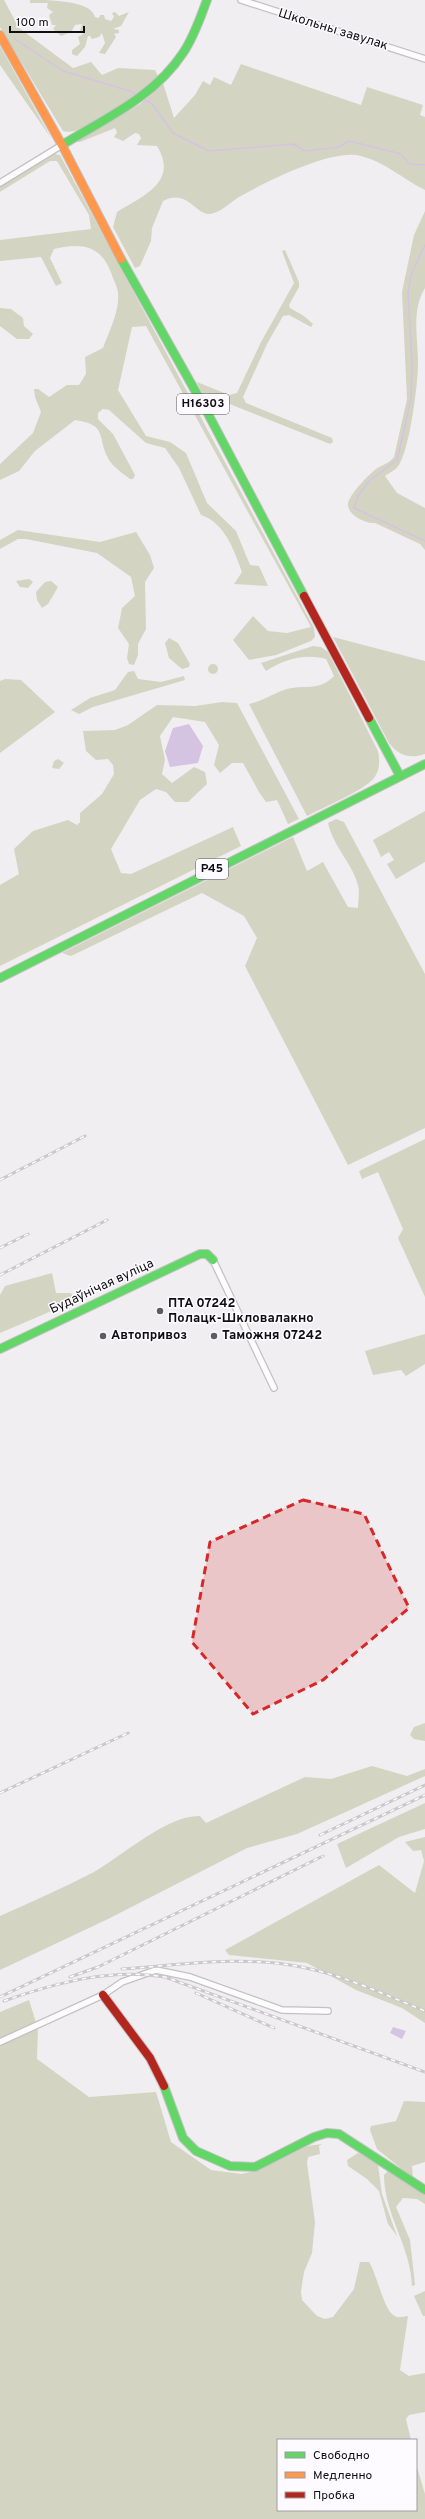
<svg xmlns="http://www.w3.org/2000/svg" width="425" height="2519" viewBox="0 0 425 2519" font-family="Overpass,sans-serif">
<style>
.green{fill:#d4d4c2}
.water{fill:#d5c3e2}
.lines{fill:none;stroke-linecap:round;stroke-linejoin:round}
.stream{stroke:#d5c3e2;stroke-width:1.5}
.street-casing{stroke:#c3c1c3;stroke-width:8}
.fast-casing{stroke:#c3c1c3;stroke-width:10}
.slow-casing{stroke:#c3c1c3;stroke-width:10}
.jam-casing{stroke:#c3c1c3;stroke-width:10}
.street{stroke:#fdfcfd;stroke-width:5.5}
.fast{stroke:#63d668;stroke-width:8}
.slow{stroke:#ff974d;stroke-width:8}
.jam{stroke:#b3261e;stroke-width:8}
.rail-casing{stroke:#cac9ca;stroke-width:3}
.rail{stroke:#fdfbff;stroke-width:1.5;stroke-dasharray:4.5;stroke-linecap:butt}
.marked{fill:#d62828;fill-opacity:0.2;stroke:#d62828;stroke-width:3;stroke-dasharray:8 5;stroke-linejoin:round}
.poi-dot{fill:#5e5c5f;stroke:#fdfbff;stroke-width:1.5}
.labels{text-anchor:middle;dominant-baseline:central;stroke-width:3;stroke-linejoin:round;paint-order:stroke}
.shield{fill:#fdfbff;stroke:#565558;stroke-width:1}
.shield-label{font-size:12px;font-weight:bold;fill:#0f0e10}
.street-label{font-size:13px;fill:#0f0e10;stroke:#fdfbff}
.poi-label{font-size:13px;font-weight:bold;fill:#0f0e10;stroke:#fdfbff;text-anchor:start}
</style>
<rect width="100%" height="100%" fill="#f0eef1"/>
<path class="green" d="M 0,0 L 4,0 L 19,28 L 73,68 L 91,62 L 102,75 L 118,68 L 155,70 L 158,76 C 150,84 142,94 133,101 C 119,111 80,136 63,131 L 0,27 Z
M 30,0 C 49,0 91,0 95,17 L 99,18 L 100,15 L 104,15 L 105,19 L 111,21 L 114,17 L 112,13 L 115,12 L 119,16 L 129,12 L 121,26 L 113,29 L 119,30 L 119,33 L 114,34 L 116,37 L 105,54 L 99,53 L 105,43 L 102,33 L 99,37 L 92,39 L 90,36 L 88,36 L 85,47 L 77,56 L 72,54 L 72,50 L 80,44 L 78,37 L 83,34 L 80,30 L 82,24 L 75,25 L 71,32 L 61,36 L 53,29 L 56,25 L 52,25 L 49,15 L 53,12 L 47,8 L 48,3 L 30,3 Z
M 0,46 L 51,138 L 0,65 Z
M 241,64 L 361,105 L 367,87 L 423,105 L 420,115 L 425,117 L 425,190 C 403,179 385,162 361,156 C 332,148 266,182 239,197 C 231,202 223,210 214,213 C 197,220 189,187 163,201 L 152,228 L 151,241 L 140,266 L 135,268 L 113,227 L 117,212 C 143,196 179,182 157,146 L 137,145 L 141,138 L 139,134 L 135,133 L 123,141 L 114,137 L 117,132 L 115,128 L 80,142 L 77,142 L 78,138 L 140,104 L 163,83 L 174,118 L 195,95 L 203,81 L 210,85 L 214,77 L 231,85 Z
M 55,154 L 60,155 L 314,628 L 315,637 L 311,641 L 276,655 L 249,660 L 233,640 L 253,616 L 268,631 L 287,633 L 311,627 L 146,326 L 132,327 L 118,390 L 146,436 L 170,442 L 186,453 L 207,503 L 236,531 L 250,565 L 259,566 L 268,586 L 234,584 L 242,572 C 234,550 225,523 201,515 L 179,468 L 165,448 L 146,443 L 109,410 L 103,409 L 98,413 L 98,419 L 113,434 L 135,475 L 133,479 L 130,479 C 124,474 113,467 109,460 C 96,437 109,425 75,420 L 35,451 L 19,471 L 0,480 L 0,464 L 33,433 L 41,412 L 35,397 L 34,389 L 38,389 L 49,397 L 67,385 L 79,385 L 86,374 L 85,357 L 103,348 C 109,331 120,311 118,292 C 117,287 115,282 113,278 C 103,246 84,242 54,249 L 50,258 L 62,283 L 56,286 L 41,257 L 0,261 L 0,240 L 91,229 L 89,215 L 57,161 L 50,161 L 0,192 L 0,186 Z
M 425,211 L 425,288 C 411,311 418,337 418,363 C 418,384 410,447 399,465 C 396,470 389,473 385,476 L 397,493 L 425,508 L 425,550 L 420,544 L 375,523 C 365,524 343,513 349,500 C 354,490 367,476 376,469 C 382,465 390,463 394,457 L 407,399 L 402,292 L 414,235 Z
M 285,250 L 299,282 L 299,287 L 289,305 L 290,308 L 304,316 L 313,324 L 311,327 L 289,315 L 283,316 L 267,344 L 243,397 L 246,403 L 332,438 L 333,442 L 330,444 L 207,395 L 204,397 L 197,382 L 229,395 L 237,393 L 261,342 L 294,283 L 282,251 Z
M 0,308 L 11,309 L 23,318 L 24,326 L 33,334 L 29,339 L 17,339 L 0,326 Z
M 18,530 L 100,542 L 136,532 L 150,555 L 154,568 L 145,582 L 146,629 L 138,644 L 138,655 L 134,665 L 129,664 L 127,658 L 129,644 L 118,628 L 122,608 L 135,596 L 131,577 L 97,553 L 26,539 L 18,539 L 0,549 L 0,540 Z
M 29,579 L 33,582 L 28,588 L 20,587 L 16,581 Z
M 51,581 L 58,587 L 48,604 L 42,608 L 37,600 L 36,592 L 45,582 Z
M 333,637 L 425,661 L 425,754 C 410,759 399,756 389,743 Z
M 169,638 L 178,643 L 190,664 L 189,667 L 182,669 L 169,658 L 165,643 Z
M 313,646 L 321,647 L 328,652 L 378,751 C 380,761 380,770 374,778 C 365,790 322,808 307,816 L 249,704 C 263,701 274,693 287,689 C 307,684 318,692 334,676 L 326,659 C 306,653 283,659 266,671 L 261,663 Z
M208 669a5 5 0 1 1 10 0a5 5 0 1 1-10 0Z
M 134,671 L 138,679 L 161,682 L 184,676 L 185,680 L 93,707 L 79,714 L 71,710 L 90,698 L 115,690 L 128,672 Z
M 5,679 L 21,680 L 55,712 L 0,753 L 0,681 Z
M 222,702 L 237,703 L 299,819 L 288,824 L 277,800 L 266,802 L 259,792 L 243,763 L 232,763 L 220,773 L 214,765 L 219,745 L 205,722 L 173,717 L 160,736 L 165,760 L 162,774 L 172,783 L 194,767 L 205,772 L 207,784 L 188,802 L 175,802 L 166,792 L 156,789 L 140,800 L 111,849 L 121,873 L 131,874 L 233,827 L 241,846 L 0,966 L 0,885 L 19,874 L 14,849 L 33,831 L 68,820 L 77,825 L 80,822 L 80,813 L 102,794 L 114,774 L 113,765 L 108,759 L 96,760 L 86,751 L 83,731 L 115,730 L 128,725 L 157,705 L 195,706 Z
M 58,759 L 64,763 L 59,769 L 52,768 L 54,761 Z
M 425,811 L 425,862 L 396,879 L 387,864 L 394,860 L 389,852 L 381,857 L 373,840 Z
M 336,819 L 344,822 L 425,974 L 425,1128 L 348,1165 L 245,966 L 257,938 L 244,916 L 202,893 L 71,956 L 62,953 L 293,837 L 307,871 L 323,862 L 348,907 L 358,908 C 358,901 360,892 358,885 C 352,863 333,846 328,823 Z
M 425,1139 L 425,1297 L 398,1238 L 403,1229 L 378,1172 L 362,1179 L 359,1171 Z
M 52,1273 L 56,1293 L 71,1293 L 75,1301 L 0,1333 L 0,1295 L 5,1286 Z
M 425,1334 L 425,1364 L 406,1376 L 401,1370 L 373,1375 L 365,1351 Z
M 425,1723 L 425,1741 L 414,1739 L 410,1735 L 414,1727 Z
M 372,1766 L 407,1776 L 425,1769 L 425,1776 L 297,1834 L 247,1848 L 108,1919 L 0,1970 L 0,1916 C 31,1902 63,1888 94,1872 C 122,1856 167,1815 200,1816 L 206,1823 L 305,1777 L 331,1779 Z
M 425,1803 L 425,1829 L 399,1837 L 346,1868 L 337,1844 Z
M 425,1837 L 425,2023 L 402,2008 L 356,1990 L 307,1963 L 229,1955 L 225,1950 L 379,1865 L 415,1893 L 424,1861 L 421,1850 L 413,1851 L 405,1842 Z
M 29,2000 L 38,2029 L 37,2059 L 89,2097 L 156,2092 L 171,2142 L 211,2170 L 241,2174 L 255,2171 L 308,2146 L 322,2144 L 319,2146 L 320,2154 L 308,2157 L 307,2163 L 315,2222 L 312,2253 L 304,2272 L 301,2291 L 302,2300 L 317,2316 L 325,2319 L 333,2317 L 354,2289 L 360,2262 L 369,2262 C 377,2274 384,2312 395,2316 C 400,2319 403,2316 408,2316 L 400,2370 L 409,2376 L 425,2373 L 425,2412 L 409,2415 L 406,2419 L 411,2440 L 278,2440 L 278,2510 L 416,2510 L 416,2464 L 425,2494 L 425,2519 L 0,2519 L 0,2012 Z
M 404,2101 L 425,2102 L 425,2162 L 412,2166 L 413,2178 L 377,2149 L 370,2130 L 371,2126 L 396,2121 Z
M 358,2153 L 373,2160 L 378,2165 L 382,2194 L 397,2236 L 388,2224 L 379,2191 L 367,2179 L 348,2166 L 347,2160 Z
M 388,2171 L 425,2193 L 425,2204 L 417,2199 L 403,2198 L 396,2207 L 410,2240 L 415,2285 L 412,2286 C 411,2247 384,2214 384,2175 Z
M 425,2291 L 425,2316 L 423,2316 L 414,2296 Z"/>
<path class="water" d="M 189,724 L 203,746 L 198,763 L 170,767 L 165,751 L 173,728 Z
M 393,2027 L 406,2031 L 402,2039 L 390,2033 Z"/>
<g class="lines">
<path class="stream" d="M 15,39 L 63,71 L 130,91 L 137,95
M 145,100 L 152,104 L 173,133 L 209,151 L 293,144 L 305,151 L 339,147 L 349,141 L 401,154 L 409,164 L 425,165
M 425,245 L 411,275 L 408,293 L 412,363 L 411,399 L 397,460 L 369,481 L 358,496 L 354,508 L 425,541"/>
<defs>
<path id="street" d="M 241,0 L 425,59
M 0,183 L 62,145
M 213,1260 L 274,1388
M 0,2042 L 103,1995 L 122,1982 L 156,1970 L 190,1977 L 282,2010 L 328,2011"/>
<path id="fast" d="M 62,145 C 106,118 154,97 183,53 C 194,37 200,18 207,0
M 121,259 L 206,410 L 304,596
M 369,718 L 400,776
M 0,978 L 425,764
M 0,1349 L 200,1254 L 207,1254 L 213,1260
M 164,2086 L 183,2138 L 196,2151 L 230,2166 L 255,2167 L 314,2137 L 327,2133 L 339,2134 L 425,2190"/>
<path id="slow" d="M 0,35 L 62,145 L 121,259"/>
<path id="jam" d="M 304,596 L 369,718
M 103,1995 L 150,2058 L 164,2086"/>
</defs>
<use href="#street" class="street-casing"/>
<use href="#fast" class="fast-casing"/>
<use href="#slow" class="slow-casing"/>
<use href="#jam" class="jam-casing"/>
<use href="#street" class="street"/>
<use href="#fast" class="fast"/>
<use href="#slow" class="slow"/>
<use href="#jam" class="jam"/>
<defs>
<path id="rail" d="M 0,1180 L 85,1136
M 0,1248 L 28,1234
M 0,1275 L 107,1220
M 0,1793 L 128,1733
M 320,1835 L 425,1785
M 122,1969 C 181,1965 243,1955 301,1967 C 344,1975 385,1995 425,2011
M 70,1977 L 98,1967 L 323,1856
M 196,1993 L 274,2028
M 0,1997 L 425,1795
M 4,2001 C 55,1983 110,1968 165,1977 L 425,2072"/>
</defs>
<use href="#rail" class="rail-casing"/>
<use href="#rail" class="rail"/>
</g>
<path class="marked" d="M 303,1500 L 364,1514 L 409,1608 L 323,1680 L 253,1714 L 192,1642 L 210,1542 Z"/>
<g class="poi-dot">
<circle cx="160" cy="1311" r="4"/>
<circle cx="103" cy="1336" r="4"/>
<circle cx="214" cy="1336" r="4"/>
</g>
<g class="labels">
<g class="shield">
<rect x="177" y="394" width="52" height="20" rx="3"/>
<rect x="196" y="859" width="32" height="20" rx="3"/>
</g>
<g class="shield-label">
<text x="203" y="404">Н16303</text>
<text x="212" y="869">Р45</text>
</g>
<g class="street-label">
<text transform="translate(333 30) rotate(17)">Школьны завулак</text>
<text transform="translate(102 1287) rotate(-25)">Будаўнічая вуліца</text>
</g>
<g class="poi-label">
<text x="168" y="1304">ПТА 07242<tspan x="168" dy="15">Полацк-Шкловалакно</tspan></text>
<text x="111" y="1336">Автопривоз</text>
<text x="222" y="1336">Таможня 07242</text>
</g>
</g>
<rect x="277" y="2439" width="140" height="72" fill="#fdfbff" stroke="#9e9c9f"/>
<rect x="285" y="2452" width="20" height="6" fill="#63d668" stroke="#9e9c9f"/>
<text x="313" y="2459" font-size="12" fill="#0f0e10">Свободно</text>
<rect x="285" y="2472" width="20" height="6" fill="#ff974d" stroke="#9e9c9f"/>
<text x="313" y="2479" font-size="12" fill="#0f0e10">Медленно</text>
<rect x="285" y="2492" width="20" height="6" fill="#b3261e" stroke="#9e9c9f"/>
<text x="313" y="2499" font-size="12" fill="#0f0e10">Пробка</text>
<path d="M10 26v6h74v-6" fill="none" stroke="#0f0e10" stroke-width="2"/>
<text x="16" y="26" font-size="12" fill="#0f0e10" stroke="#fdfbff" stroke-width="3" paint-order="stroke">100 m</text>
</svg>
